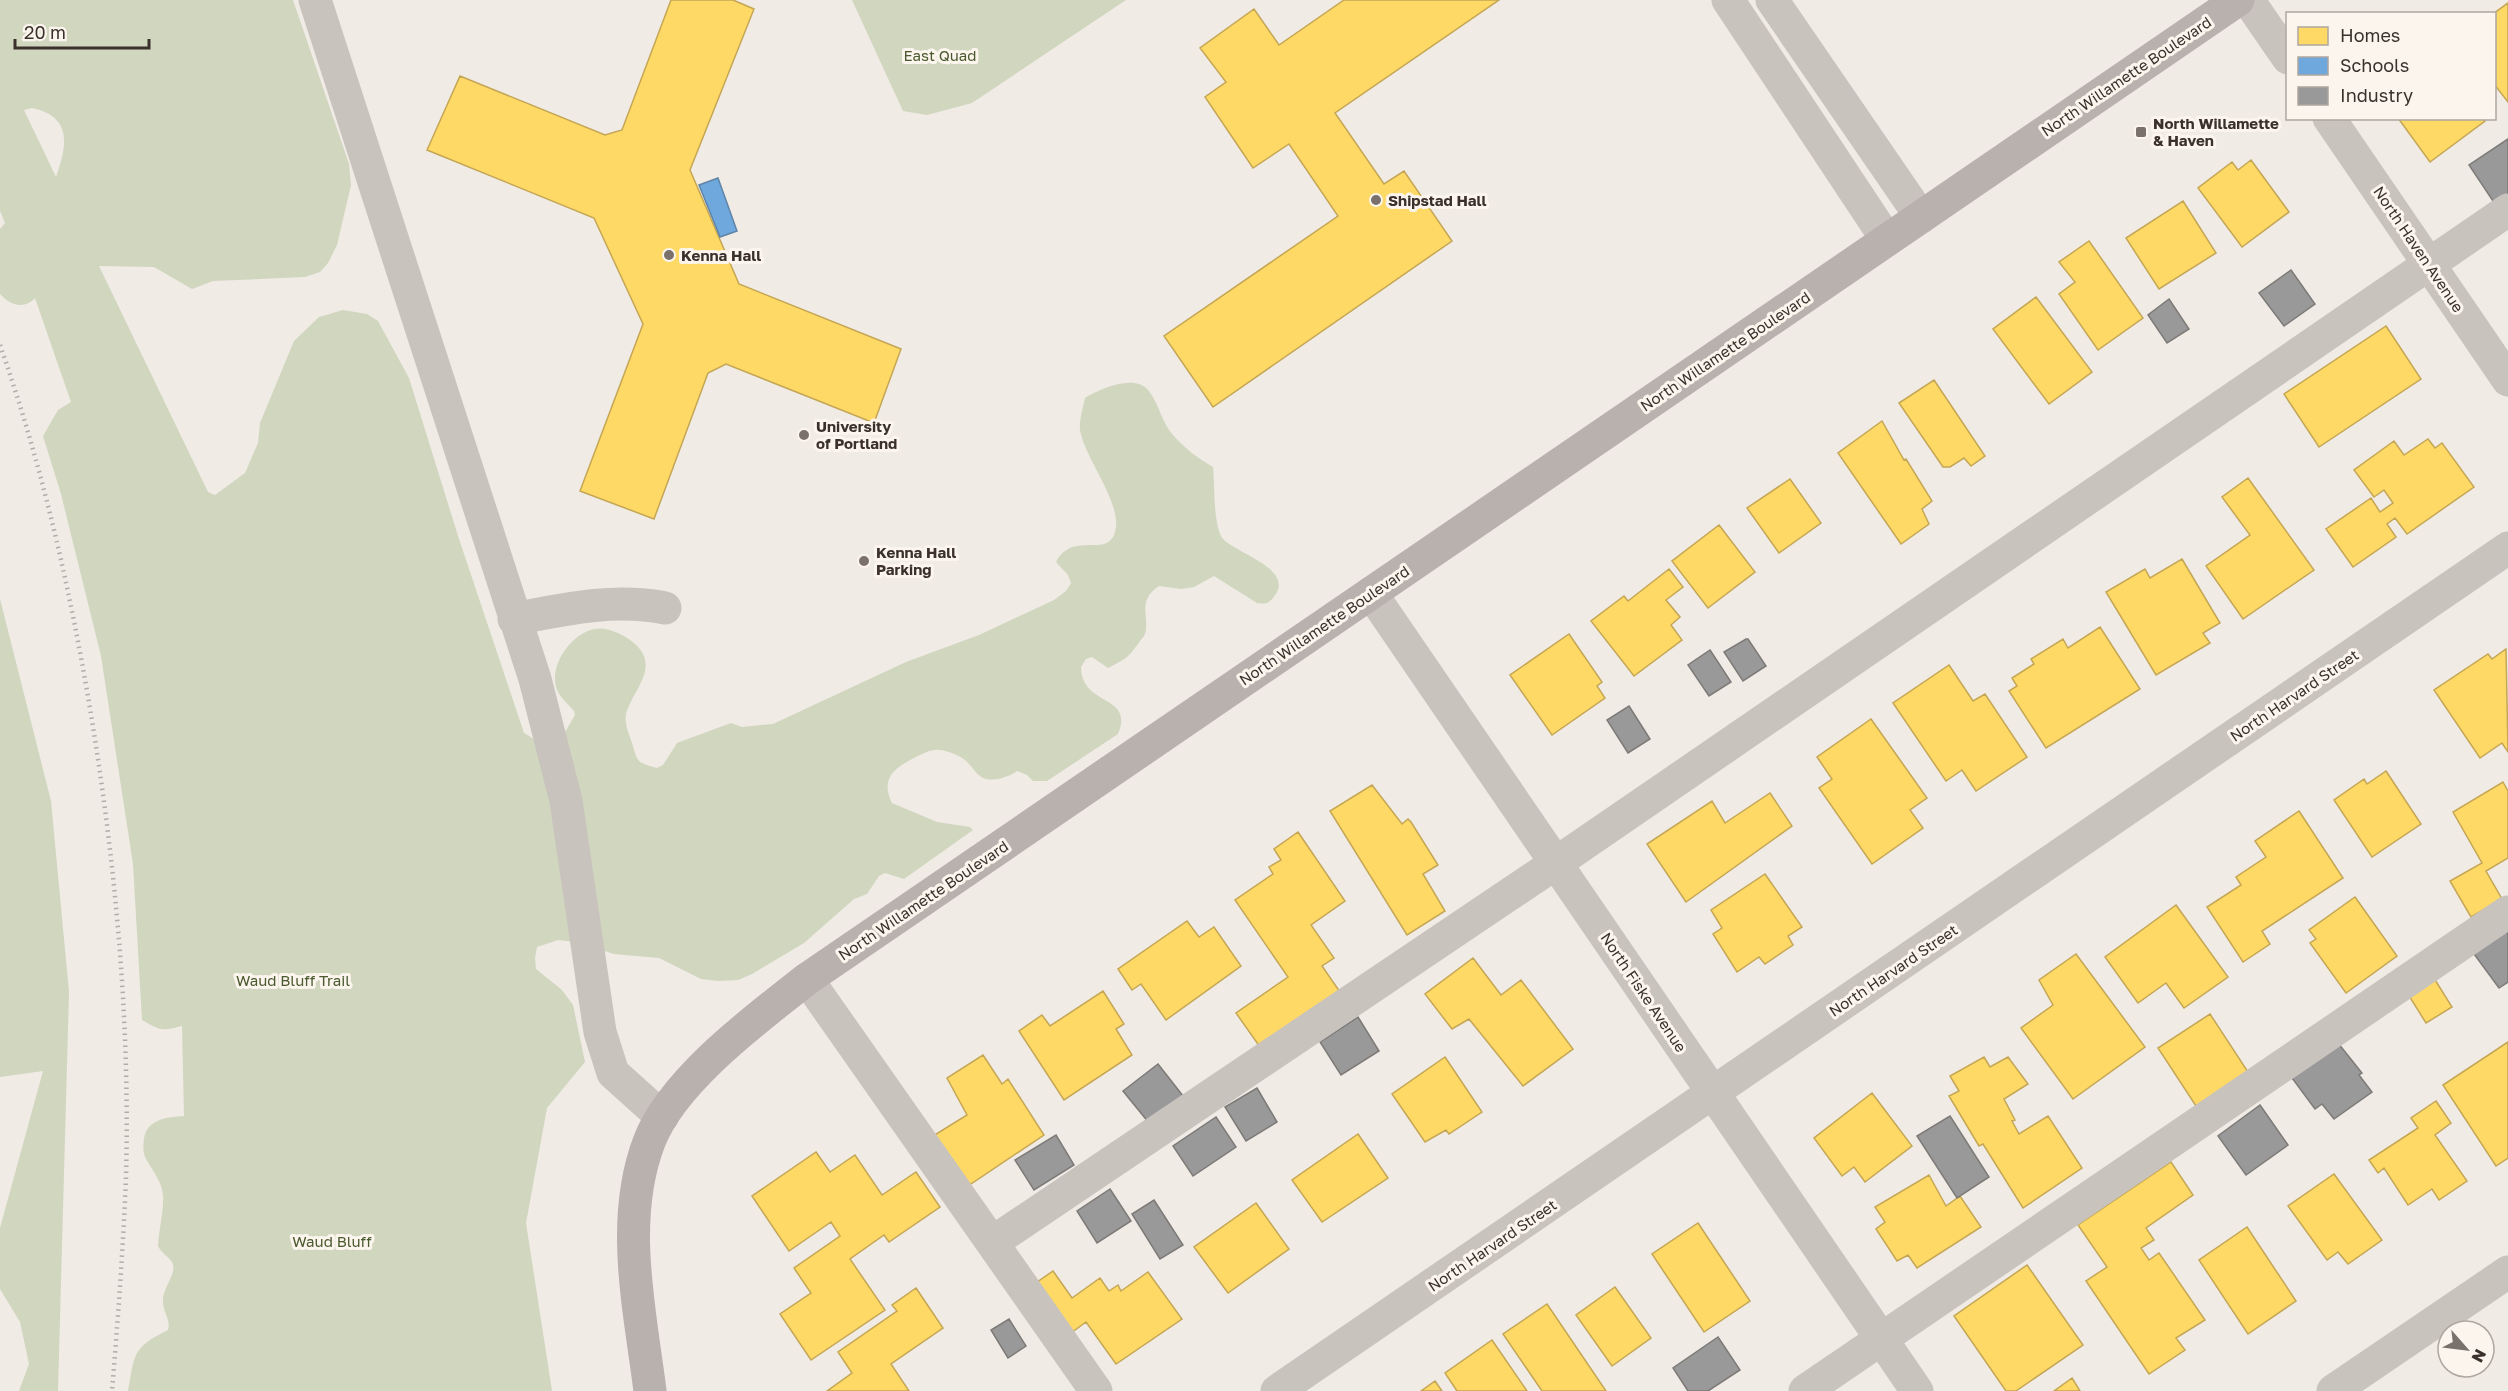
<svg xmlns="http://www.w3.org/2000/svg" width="2508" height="1391" viewBox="0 0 2508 1391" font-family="'Golos Text',sans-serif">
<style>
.green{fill:#d1d6bf;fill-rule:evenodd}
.homes{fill:#ffd966;stroke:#c4a654;stroke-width:1.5}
.schools{fill:#6fa8dc;stroke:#5f84a7;stroke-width:1.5}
.industry{fill:#999;stroke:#7d7a78;stroke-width:1.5}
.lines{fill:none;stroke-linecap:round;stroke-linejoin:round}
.minor{stroke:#c9c3be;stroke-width:33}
.major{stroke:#b8b1ad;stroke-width:33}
.rail{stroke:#b1aca8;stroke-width:4.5;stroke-dasharray:1.5 4.5;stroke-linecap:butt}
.poi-dot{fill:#7a716c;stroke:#fbf5ee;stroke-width:2}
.labels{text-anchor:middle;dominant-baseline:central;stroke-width:6;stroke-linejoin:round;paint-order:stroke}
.park-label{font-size:15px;fill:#4a5a2e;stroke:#fbf5ee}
.street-label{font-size:15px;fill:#3b302b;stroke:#fbf5ee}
.poi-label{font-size:15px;font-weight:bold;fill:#3b302b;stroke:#fbf5ee;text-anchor:start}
</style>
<rect width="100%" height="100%" fill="#f0ebe5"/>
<path class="green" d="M 0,0 L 293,0 L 349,164 L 351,185 L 337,245 L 328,263 L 320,272 L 305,277 L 213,281 L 192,289 L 154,267 L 99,266 L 208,492 L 215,495 L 245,473 L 258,443 L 260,423 L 294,341 L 319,317 L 343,310 L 367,314 L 378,321 L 409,378 L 458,536 L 524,733 L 547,747 L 557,746 L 575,715 L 574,711 C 569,705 560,697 557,690 C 548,666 571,634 594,629 C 606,626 626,635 635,644 C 661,667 632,691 626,714 C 624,725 630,736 633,746 C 637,763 639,763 657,768 L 663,765 L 677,743 L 731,723 L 742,727 L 773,724 L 906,662 L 979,635 L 1054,600 L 1066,591 L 1071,583 L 1068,575 L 1056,562 C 1073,531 1104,557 1114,535 C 1126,507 1085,460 1080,430 C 1079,420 1083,408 1085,398 C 1100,389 1135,373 1149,391 C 1159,404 1162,423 1173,435 C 1184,448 1199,459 1213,467 C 1215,486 1213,519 1221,536 C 1229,552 1299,568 1273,598 C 1268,604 1264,604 1257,603 L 1214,576 L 1194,587 L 1181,589 L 1159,586 C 1136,601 1150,617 1145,634 C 1144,637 1141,639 1140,641 C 1127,659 1127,658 1108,668 L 1092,657 L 1086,659 L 1081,667 C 1081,707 1135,694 1118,734 L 1047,781 L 1033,781 L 1027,775 L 1017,771 C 1009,777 996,781 986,779 C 978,777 974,769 969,764 C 964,757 949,751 940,750 C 930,749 923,754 914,758 C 894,768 880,779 892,803 L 937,822 L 970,827 L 973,830 L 904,879 L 885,873 L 879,876 L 867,894 L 854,899 L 804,943 L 752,974 L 738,980 L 718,981 L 701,979 L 659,958 L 614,954 L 576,942 L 558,940 L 537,947 L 535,958 L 536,969 L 562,990 L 573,1005 L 585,1062 L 547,1108 L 526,1223 L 552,1391 L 128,1391 C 135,1353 132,1348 168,1330 C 171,1320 163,1312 163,1302 C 162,1288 176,1276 173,1264 C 171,1258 161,1253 158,1246 C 159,1229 164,1211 163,1195 C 162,1181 151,1169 145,1157 C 143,1152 143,1145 144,1139 C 147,1119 167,1117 184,1116 L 182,1026 C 162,1031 161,1031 142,1020 L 133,864 L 101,656 L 61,494 L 43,436 L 58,410 L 71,402 L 35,298 C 24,310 10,305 0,294 L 0,229 L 5,223 L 0,211 ZM 32,108 C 73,117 67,145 56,177 L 24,110 Z
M 852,0 L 1126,0 L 972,103 L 927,115 L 903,111 Z
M 0,599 L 51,801 L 69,992 L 58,1391 L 19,1391 L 29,1364 L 20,1322 L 0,1289 L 0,1228 L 43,1071 L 0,1077 Z"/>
<path class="homes" d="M 671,0 L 733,0 L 754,9 L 690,170 L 739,284 L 901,349 L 874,423 L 726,364 L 708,373 L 654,519 L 580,491 L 643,324 L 594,218 L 427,150 L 460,76 L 605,135 L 622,130 Z
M 1344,0 L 1499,0 L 1335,113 L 1384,184 L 1404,171 L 1452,241 L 1213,407 L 1164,336 L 1338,216 L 1289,144 L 1253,168 L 1205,97 L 1226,82 L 1200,48 L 1254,9 L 1279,45 Z
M 2508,3 L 2508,102 L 2494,84 L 2493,14 Z
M 2398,118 L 2483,118 L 2485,121 L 2430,162 Z
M 2251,160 L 2289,212 L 2242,247 L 2198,188 L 2232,162 L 2238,170 Z
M 2183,201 L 2216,253 L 2159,289 L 2126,238 Z
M 2089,241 L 2143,318 L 2098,350 L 2059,294 L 2075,282 L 2059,262 Z
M 2036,297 L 2092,372 L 2049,404 L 1993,329 Z
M 2386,326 L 2421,379 L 2319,447 L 2284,394 Z
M 1934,380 L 1985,456 L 1971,466 L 1964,458 L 1950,467 L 1943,467 L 1899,403 Z
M 1882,421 L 1904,460 L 1906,459 L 1932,501 L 1922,509 L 1929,524 L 1901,544 L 1838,453 Z
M 2428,439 L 2435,448 L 2442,443 L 2474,487 L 2407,534 L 2395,518 L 2387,524 L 2396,537 L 2353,567 L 2326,529 L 2371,498 L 2380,512 L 2393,503 L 2384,490 L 2374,497 L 2354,470 L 2394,441 L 2404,455 Z
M 2248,478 L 2314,570 L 2243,619 L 2206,566 L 2250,535 L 2222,497 Z
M 1790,479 L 1821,523 L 1779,553 L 1747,508 Z
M 1719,525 L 1755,572 L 1708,608 L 1672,561 Z
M 2182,559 L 2220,623 L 2203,633 L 2210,643 L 2156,675 L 2106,592 L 2145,569 L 2150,578 Z
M 1669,569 L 1683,587 L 1666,600 L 1680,617 L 1671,625 L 1682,640 L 1634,676 L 1591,621 L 1624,596 L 1628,601 Z
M 2100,627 L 2140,689 L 2046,748 L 2009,691 L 2017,686 L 2012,678 L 2034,664 L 2031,659 L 2063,639 L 2068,648 Z
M 1569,634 L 1602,682 L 1597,686 L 1605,698 L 1552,735 L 1510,675 Z
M 2506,649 L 2508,752 L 2502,743 L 2480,758 L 2434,690 L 2488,654 L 2492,659 Z
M 1949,665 L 1973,701 L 1985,694 L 2027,757 L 1976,791 L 1962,770 L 1946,781 L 1893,703 Z
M 1871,719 L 1927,798 L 1910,810 L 1923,828 L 1872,864 L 1819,788 L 1832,779 L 1817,757 Z
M 2386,771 L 2421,824 L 2372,857 L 2334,800 L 2364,779 L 2367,784 Z
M 2503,782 L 2508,791 L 2508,858 L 2486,871 L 2502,899 L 2471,917 L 2450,881 L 2482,863 L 2453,812 Z
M 1372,785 L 1402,824 L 1408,819 L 1411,822 L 1438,865 L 1423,874 L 1445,911 L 1407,935 L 1330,811 Z
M 1770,793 L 1792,826 L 1686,902 L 1647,844 L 1712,801 L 1725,823 Z
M 2299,811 L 2343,878 L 2262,931 L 2270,944 L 2243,962 L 2207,907 L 2241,885 L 2236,877 L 2266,857 L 2255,841 Z
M 1298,832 L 1345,901 L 1311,925 L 1334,958 L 1322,966 L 1340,992 L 1260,1047 L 1236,1013 L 1288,977 L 1235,900 L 1273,874 L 1269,867 L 1281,860 L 1274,849 Z
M 1765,874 L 1802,927 L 1788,936 L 1793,945 L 1765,964 L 1759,957 L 1737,972 L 1713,934 L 1722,928 L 1711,910 Z
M 2355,897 L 2397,956 L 2346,993 L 2310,943 L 2316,939 L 2309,930 Z
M 2176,905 L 2228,977 L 2184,1008 L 2166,983 L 2138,1003 L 2105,957 Z
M 1187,921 L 1199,937 L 1214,927 L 1241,966 L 1166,1020 L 1141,984 L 1132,990 L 1118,969 Z
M 2076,954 L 2145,1047 L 2073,1099 L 2021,1028 L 2053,1005 L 2039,980 Z
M 1473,958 L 1501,995 L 1521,980 L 1573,1049 L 1523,1086 L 1469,1019 L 1452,1029 L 1425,994 Z
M 2432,975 L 2452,1007 L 2426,1023 L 2406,991 Z
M 1103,991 L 1124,1024 L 1116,1029 L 1132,1055 L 1064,1100 L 1019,1031 L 1042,1015 L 1050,1026 Z
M 2210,1014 L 2248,1072 L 2196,1106 L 2158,1048 Z
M 2508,1042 L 2508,1158 L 2496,1166 L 2443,1085 Z
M 983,1055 L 1002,1084 L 1008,1079 L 1044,1135 L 965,1188 L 933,1136 L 967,1115 L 947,1078 Z
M 1445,1057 L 1482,1112 L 1449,1134 L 1446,1130 L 1425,1142 L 1392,1094 Z
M 1984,1057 L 1990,1067 L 2008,1057 L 2028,1084 L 2004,1099 L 2015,1120 L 2012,1121 L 2019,1134 L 2048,1116 L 2082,1168 L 2023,1208 L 1983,1144 L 1979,1146 L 1949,1096 L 1959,1091 L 1950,1076 Z
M 1872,1093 L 1912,1146 L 1865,1182 L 1854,1167 L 1842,1176 L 1814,1138 Z
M 2436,1101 L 2451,1123 L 2435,1135 L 2467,1181 L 2439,1200 L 2432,1189 L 2408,1205 L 2384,1168 L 2378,1173 L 2369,1160 L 2418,1128 L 2411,1118 Z
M 1358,1134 L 1388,1178 L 1322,1222 L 1292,1180 Z
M 816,1152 L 830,1172 L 855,1155 L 882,1195 L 916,1172 L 940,1207 L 889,1242 L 884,1235 L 850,1259 L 885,1310 L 811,1360 L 780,1314 L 811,1293 L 794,1268 L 840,1236 L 831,1222 L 789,1251 L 752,1196 Z
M 2171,1162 L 2193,1195 L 2146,1228 L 2154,1240 L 2141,1248 L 2149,1260 L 2159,1253 L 2205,1320 L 2176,1338 L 2185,1350 L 2149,1374 L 2086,1281 L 2107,1267 L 2078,1225 Z
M 2334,1174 L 2382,1240 L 2348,1264 L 2338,1252 L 2327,1260 L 2288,1206 Z
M 1929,1175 L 1946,1206 L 1960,1196 L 1981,1227 L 1917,1268 L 1908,1255 L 1897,1261 L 1876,1229 L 1885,1222 L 1875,1207 Z
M 1256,1203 L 1289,1249 L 1228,1293 L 1194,1247 Z
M 1698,1223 L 1750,1301 L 1704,1332 L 1652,1254 Z
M 2247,1227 L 2296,1301 L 2248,1334 L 2199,1260 Z
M 2027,1265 L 2083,1345 L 2016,1391 L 2006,1391 L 1954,1316 Z
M 1053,1271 L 1072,1298 L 1100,1278 L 1109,1291 L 1118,1285 L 1121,1291 L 1148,1272 L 1182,1319 L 1116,1364 L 1086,1322 L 1071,1333 L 1033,1285 Z
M 1615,1287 L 1651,1338 L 1612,1366 L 1576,1315 Z
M 916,1288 L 943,1328 L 891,1364 L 909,1391 L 827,1391 L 852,1373 L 838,1352 L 897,1311 L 892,1305 Z
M 1547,1304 L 1606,1391 L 1542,1391 L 1503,1334 Z
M 1492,1340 L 1527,1391 L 1457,1391 L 1445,1373 Z
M 2072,1378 L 2080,1391 L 2054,1391 Z
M 1435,1381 L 1442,1391 L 1421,1391 Z"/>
<path class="schools" d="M 718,178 L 737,231 L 720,237 L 699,185 Z"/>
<path class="industry" d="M 2508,139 L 2508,199 L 2497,207 L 2469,165 Z
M 2291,270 L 2315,304 L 2284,326 L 2259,293 Z
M 2169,299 L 2189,329 L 2167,343 L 2148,315 Z
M 1746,639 L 1748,639 L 1766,666 L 1743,681 L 1724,652 Z
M 1710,650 L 1731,682 L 1709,696 L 1688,665 Z
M 1629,706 L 1650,739 L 1628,753 L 1607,720 Z
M 2506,931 L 2508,934 L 2508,982 L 2499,988 L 2474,954 Z
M 1358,1017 L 1379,1051 L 1341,1075 L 1320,1042 Z
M 2338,1043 L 2362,1073 L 2359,1075 L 2372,1092 L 2334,1119 L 2322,1104 L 2315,1109 L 2292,1078 Z
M 1158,1064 L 1183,1096 L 1149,1123 L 1123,1091 Z
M 1257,1088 L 1277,1122 L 1246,1141 L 1225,1107 Z
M 2260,1105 L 2288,1145 L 2246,1175 L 2218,1136 Z
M 1950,1116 L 1989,1177 L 1957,1198 L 1917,1136 Z
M 1216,1117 L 1236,1147 L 1193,1176 L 1173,1146 Z
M 1056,1135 L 1074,1165 L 1034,1190 L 1015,1160 Z
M 1110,1189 L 1131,1221 L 1097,1243 L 1077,1211 Z
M 1154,1200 L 1183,1245 L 1160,1259 L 1132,1214 Z
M 1009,1319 L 1026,1346 L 1008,1358 L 991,1330 Z
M 1718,1337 L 1740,1370 L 1708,1391 L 1688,1391 L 1673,1368 Z"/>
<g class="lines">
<path class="minor" d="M 315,0 L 535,679 L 566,801 L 600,1032 L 613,1073 L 662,1117
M 1728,0 L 1887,240
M 1772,0 L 1921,217
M 2248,0 L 2288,58
M 2329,118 L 2508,380
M 1371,593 L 1917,1391
M 514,619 C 565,609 614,598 665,608
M 807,979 L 1096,1391
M 993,1242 L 1556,863 L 2508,210
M 1277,1391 L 2508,548
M 1805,1391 L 2508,912
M 2333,1391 L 2508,1272"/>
<path class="major" d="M 650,1391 C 640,1310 619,1221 649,1142 C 672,1081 756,1019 807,979 L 2238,0"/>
<path class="rail" d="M 0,345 C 44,471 73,601 94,733 C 117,880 130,1029 126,1178 C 123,1249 118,1320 112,1391"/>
</g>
<g class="poi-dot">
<rect x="2135" y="126" width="12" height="12" rx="3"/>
<circle cx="1376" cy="200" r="6"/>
<circle cx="669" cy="255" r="6"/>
<circle cx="804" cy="435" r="6"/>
<circle cx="864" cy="561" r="6"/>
</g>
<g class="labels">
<g class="park-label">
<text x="940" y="55">East Quad</text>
<text x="293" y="980">Waud Bluff Trail</text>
<text x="332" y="1241">Waud Bluff</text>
</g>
<g class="street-label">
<text transform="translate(2126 76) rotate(-34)">North Willamette Boulevard</text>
<text transform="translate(2419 249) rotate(56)">North Haven Avenue</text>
<text transform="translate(1725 351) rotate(-34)">North Willamette Boulevard</text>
<text transform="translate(1324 625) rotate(-34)">North Willamette Boulevard</text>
<text transform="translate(2294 695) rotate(-34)">North Harvard Street</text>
<text transform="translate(923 900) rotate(-34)">North Willamette Boulevard</text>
<text transform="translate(1893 970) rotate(-34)">North Harvard Street</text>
<text transform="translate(1644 992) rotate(56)">North Fiske Avenue</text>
<text transform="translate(1492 1245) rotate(-34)">North Harvard Street</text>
</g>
<g class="poi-label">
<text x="2153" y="123">North Willamette<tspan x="2153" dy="17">&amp; Haven</tspan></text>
<text x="1388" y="200">Shipstad Hall</text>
<text x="681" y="255">Kenna Hall</text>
<text x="816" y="426">University<tspan x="816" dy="17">of Portland</tspan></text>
<text x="876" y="552">Kenna Hall<tspan x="876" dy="17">Parking</tspan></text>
</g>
</g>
<rect x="2286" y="12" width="210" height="108" fill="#fbf5ee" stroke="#aea6a0" stroke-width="1.5"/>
<rect x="2298" y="27" width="30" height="18" fill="#ffd966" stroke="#aea6a0" stroke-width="1.5"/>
<text x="2340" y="42" font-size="18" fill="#3b302b">Homes</text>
<rect x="2298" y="57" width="30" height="18" fill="#6fa8dc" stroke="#aea6a0" stroke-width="1.5"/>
<text x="2340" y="72" font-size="18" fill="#3b302b">Schools</text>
<rect x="2298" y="87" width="30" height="18" fill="#999999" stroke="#aea6a0" stroke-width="1.5"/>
<text x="2340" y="102" font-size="18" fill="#3b302b">Industry</text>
<g transform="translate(2466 1349) rotate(118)"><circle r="28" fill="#fbf5ee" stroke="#aea6a0" stroke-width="1.5"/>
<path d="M0-4.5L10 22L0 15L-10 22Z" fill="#7a716c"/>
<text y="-9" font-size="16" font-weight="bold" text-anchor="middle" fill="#3b302b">N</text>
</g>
<path d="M15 39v9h134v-9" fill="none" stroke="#3b302b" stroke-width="3"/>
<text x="24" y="39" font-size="18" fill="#3b302b" stroke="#fbf5ee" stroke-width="4.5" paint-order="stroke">20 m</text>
</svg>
